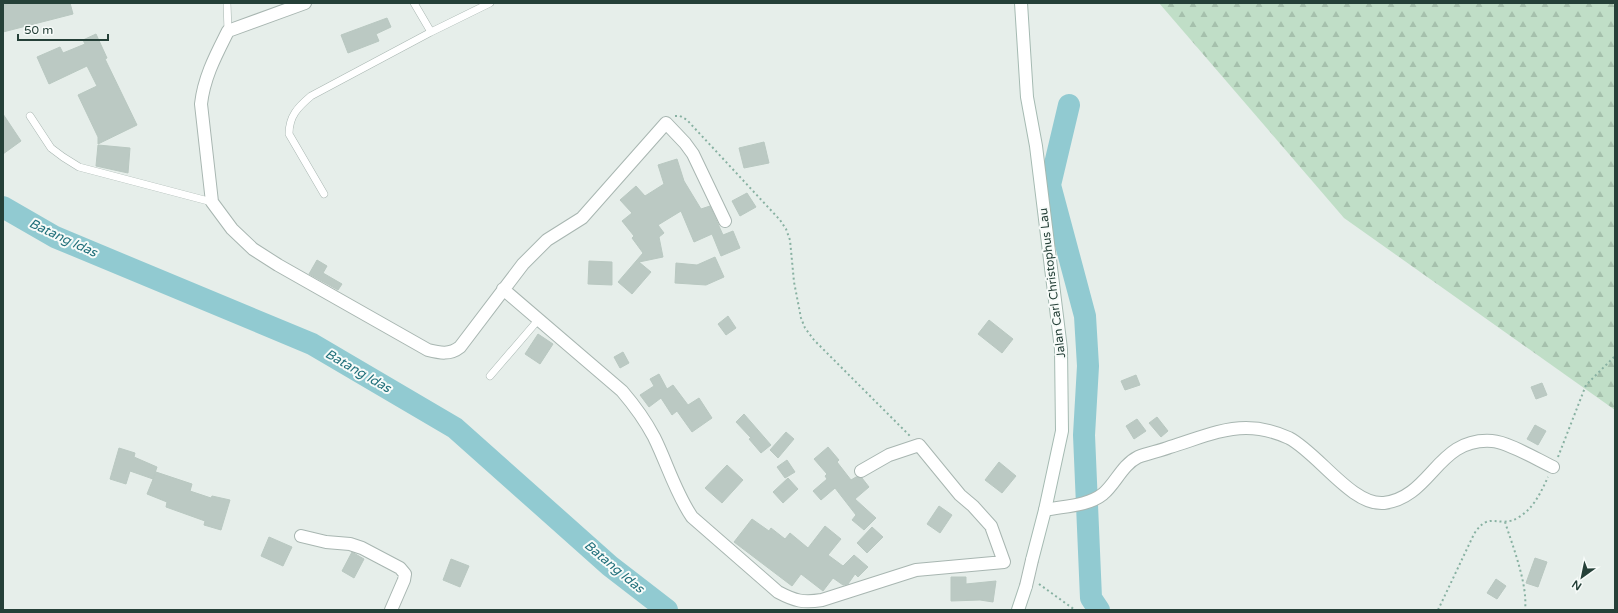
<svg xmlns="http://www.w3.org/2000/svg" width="1618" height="613" viewBox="0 0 1618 613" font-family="'Varela Round',sans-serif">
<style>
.forest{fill:url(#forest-firs)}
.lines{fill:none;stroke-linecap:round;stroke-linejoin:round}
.river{stroke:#91cad1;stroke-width:22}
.building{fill:#bbc9c3;stroke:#b9c8c1}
.lane-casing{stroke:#a8b6b1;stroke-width:8}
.street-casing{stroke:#a8b6b1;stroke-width:14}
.secondary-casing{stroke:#a5bab2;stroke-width:14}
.path{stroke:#88b1a2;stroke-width:2;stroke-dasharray:2 3;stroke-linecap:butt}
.lane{stroke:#fff;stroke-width:7}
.street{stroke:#fff;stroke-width:12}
.secondary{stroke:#fff;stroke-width:12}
.street-bridge-casing{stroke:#a8b6b1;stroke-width:14;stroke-linecap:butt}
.street-bridge{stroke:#fff;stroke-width:12}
.labels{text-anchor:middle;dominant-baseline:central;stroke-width:4;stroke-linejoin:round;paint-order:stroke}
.street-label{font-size:12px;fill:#254038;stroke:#f7fbf9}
.water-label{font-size:13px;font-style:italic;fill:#21707b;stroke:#f7fbf9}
</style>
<defs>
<pattern id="forest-firs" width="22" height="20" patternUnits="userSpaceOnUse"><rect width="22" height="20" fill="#c0dec7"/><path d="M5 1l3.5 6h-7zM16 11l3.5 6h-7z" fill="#a5c0ac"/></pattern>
</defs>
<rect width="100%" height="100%" fill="#e6eeea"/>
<path class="forest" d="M 1159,3 L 1615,3 L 1615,410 L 1344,218 Z"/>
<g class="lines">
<path class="river" d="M 1069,105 L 1050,185 L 1085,316 L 1088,366 L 1084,435 L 1091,598 L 1099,610
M 3,207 L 55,237 L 312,344 L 455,428 L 610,566 L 667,610"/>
</g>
<path class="building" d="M 3,3 L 70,3 L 73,14 L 3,32 Z
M 387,18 L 391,27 L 376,34 L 379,41 L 348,53 L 341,35 Z
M 96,34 L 107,58 L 105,59 L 137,125 L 98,144 L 98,137 L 78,95 L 97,86 L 87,66 L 49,84 L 37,57 L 60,47 L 63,53 L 85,44 L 83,40 Z
M 3,114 L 21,141 L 3,154 Z
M 764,142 L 769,163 L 744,168 L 739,148 Z
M 98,145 L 130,148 L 128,173 L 96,166 Z
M 677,159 L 684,181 L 701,209 L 710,206 L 723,235 L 733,231 L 740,248 L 721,256 L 712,234 L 694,242 L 681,211 L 658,225 L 664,233 L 659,237 L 663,257 L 639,262 L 651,272 L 632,294 L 618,282 L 643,253 L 632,238 L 634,236 L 622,221 L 632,213 L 620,200 L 636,186 L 645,196 L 664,184 L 658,165 Z
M 747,193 L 756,207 L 740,216 L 732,201 Z
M 715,257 L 724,277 L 706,285 L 675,283 L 676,263 L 697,265 Z
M 317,260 L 327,266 L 323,273 L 342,284 L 338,290 L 309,274 Z
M 589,261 L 612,262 L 612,285 L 588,284 Z
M 728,316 L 736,328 L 726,335 L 718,324 Z
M 989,320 L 1013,339 L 1002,353 L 978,334 Z
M 538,334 L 553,344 L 540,364 L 525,354 Z
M 623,352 L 629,363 L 620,368 L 614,357 Z
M 659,374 L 667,389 L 673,385 L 688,405 L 699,398 L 712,418 L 692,432 L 677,411 L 672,415 L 661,398 L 649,407 L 640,395 L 654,386 L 650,379 Z
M 1136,375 L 1140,385 L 1125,390 L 1121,381 Z
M 1542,383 L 1547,395 L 1536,399 L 1531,387 Z
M 744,414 L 771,445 L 761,453 L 749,439 L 751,438 L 736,422 Z
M 1157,417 L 1168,431 L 1161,437 L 1149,423 Z
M 1137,419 L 1146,431 L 1134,439 L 1126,426 Z
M 1535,425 L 1546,431 L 1538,445 L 1527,439 Z
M 786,432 L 794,439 L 778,458 L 770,450 Z
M 828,447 L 839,460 L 837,462 L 851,480 L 856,477 L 862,478 L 869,487 L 855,499 L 876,518 L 864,530 L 852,520 L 856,515 L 835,488 L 821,500 L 813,491 L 827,479 L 825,476 L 827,474 L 814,459 Z
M 119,448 L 135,453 L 134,457 L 157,467 L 153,479 L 130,471 L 126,484 L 110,479 Z
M 787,460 L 795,472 L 785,478 L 777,467 Z
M 999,462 L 1016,476 L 1002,493 L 985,480 Z
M 727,465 L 743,480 L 722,503 L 705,488 Z
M 156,472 L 192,484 L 190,491 L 211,498 L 212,496 L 230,500 L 221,530 L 204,525 L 205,521 L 166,507 L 167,502 L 147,494 Z
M 788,478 L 798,489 L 783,503 L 773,492 Z
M 939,506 L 952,515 L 940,533 L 927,524 Z
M 752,519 L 769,531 L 771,528 L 785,539 L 790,533 L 808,548 L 825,526 L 841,539 L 828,555 L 843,566 L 854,555 L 868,567 L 858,577 L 855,574 L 848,584 L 843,585 L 833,578 L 823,591 L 801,574 L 792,586 L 734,542 Z
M 872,527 L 883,537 L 867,553 L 857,543 Z
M 269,537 L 292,547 L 283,566 L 261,556 Z
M 352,552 L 364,559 L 354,578 L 342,571 Z
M 1535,558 L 1547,562 L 1538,587 L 1526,583 Z
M 451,559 L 469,566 L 460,587 L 443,580 Z
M 951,577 L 966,577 L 966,584 L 996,581 L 993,602 L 980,600 L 951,601 Z
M 1496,579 L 1506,586 L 1497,599 L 1487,593 Z"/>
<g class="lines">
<defs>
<path id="lane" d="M 227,3 L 228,31
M 431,32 L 490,3
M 30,116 L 51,148 L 63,157 L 79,167 L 212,202
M 324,194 L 289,134 C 289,116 298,107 311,96 L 431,32 L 414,3
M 490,376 L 539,319"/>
<path id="street" d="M 305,3 L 228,31 C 216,55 204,77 201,104 L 212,202 L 232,229 L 253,249 L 278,265 L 428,350 C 440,353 450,355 460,347 L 523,264 L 547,240 L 582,218 L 666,123 L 685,143 L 693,154 L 725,221
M 503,289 L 622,391 C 634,405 645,420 654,437 C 667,463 675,492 692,517 L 778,592 C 795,601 803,603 822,600 L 916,570 L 1004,562 L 991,526 L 973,506 L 960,495 L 919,445 L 889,455 L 861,471
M 1045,510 C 1064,506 1088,506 1103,494 C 1116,483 1122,465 1138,457 C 1148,453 1160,451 1170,447 C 1194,440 1220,428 1246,428 C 1260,428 1276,432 1289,438 C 1318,453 1352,506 1384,503 C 1432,497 1437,437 1492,441 C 1508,442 1538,460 1553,467
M 301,536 L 326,542 L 350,544 L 362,548 L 400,568 L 405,574 L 404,580 L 391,610"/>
<path id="secondary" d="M 1021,3 L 1027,97 L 1036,146 L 1061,349 L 1062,431 L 1045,510 L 1032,560
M 1018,610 L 1026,586"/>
</defs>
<use href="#lane" class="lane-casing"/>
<use href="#street" class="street-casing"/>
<use href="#secondary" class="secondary-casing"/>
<path class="path" d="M 675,116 L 680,116 L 687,120 L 780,220 L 786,229 L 790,240 L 794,282 L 801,318 L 805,328 L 814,340 L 910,436
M 1558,457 L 1586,385 L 1615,356
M 1505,522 C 1513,547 1528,585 1525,610
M 1039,584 L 1075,610
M 1438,610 L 1474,534 C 1490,509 1499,530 1519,517 C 1534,508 1541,492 1548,477"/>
<use href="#lane" class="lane"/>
<use href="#street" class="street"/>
<use href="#secondary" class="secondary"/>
<defs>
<path id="street-bridge" d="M 1026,586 L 1032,560"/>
</defs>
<use href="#street-bridge" class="street-bridge-casing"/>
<use href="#street-bridge" class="street-bridge"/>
</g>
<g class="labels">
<g class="street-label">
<text transform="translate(1052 283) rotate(-97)">Jalan Carl Christophus Lau</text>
</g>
<g class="water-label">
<text transform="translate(63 238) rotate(25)">Batang Idas</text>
<text transform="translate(358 371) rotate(30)">Batang Idas</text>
<text transform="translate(614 567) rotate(40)">Batang Idas</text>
</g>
</g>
<rect width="1618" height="613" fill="none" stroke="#254038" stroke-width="8"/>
<g transform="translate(1582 577) rotate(213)" stroke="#f7fbf9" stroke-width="3" paint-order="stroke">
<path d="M0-3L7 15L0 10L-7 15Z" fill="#254038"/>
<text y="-6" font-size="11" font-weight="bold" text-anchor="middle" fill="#254038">N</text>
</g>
<path d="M18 34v6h90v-6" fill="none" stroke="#254038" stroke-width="2"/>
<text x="24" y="34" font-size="12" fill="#254038" stroke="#f7fbf9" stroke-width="3" paint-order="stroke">50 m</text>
</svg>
